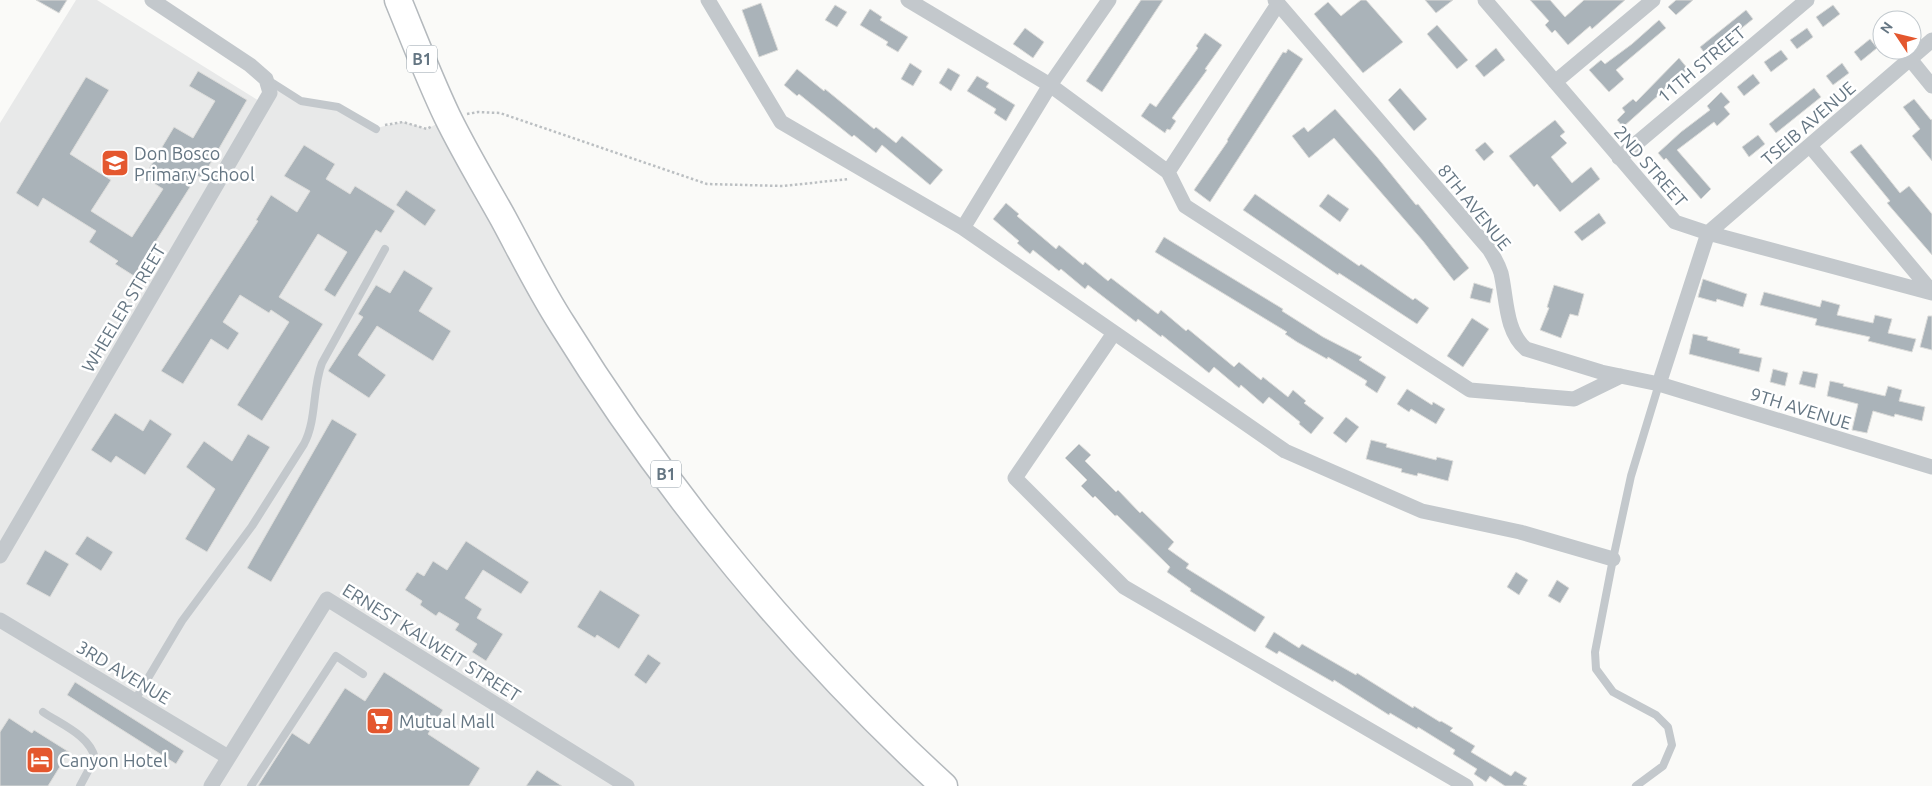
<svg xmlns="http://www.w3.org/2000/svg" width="1932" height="786" viewBox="0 0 1932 786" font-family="Ubuntu,sans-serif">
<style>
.built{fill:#e8e9e9}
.building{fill:#aab3b9;stroke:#dcdcda}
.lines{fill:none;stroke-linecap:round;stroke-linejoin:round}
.trunk-casing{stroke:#b4b9bd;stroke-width:29}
.path{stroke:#bbbfc2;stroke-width:2.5;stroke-dasharray:2.5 2.5;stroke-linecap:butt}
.service{stroke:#c3c8cc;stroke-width:8}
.minor{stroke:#c3c8cc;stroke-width:15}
.trunk{stroke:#fff;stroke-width:26}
.labels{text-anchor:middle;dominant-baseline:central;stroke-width:5;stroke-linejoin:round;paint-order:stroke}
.shield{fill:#fff;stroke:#939fa8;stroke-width:1}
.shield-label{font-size:16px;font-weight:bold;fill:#657683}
.street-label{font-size:18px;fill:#657683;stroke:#fff}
.poi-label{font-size:18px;fill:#657683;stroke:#fff;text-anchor:start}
</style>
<rect width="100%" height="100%" fill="#fafaf8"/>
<path class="built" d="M 76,0 L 97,0 L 264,104 L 266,79 L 301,101 L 338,107 L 376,128 L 403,122 L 427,129 L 448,118 L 648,450 L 944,786 L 0,786 L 0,123 Z"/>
<path class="building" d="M 36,0 L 67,0 L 59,13 Z
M 1141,0 L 1163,0 L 1102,92 L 1086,81 Z
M 1361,0 L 1366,0 L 1403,42 L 1363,73 L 1314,14 L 1328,2 L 1341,16 Z
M 1425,0 L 1453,0 L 1436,13 Z
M 1530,0 L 1550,0 L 1565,17 L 1584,0 L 1625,0 L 1592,29 L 1590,26 L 1568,45 L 1555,30 L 1552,33 L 1545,25 L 1549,21 Z
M 1676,0 L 1693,0 L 1676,15 L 1668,7 Z
M 761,3 L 778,50 L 759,57 L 742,10 Z
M 835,5 L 847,12 L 837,27 L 825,20 Z
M 1833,5 L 1840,14 L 1823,27 L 1816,17 Z
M 870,9 L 882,17 L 880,20 L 908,37 L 898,52 L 886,45 L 888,42 L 860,25 Z
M 1746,10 L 1753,19 L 1707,56 L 1700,47 Z
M 1659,20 L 1666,28 L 1616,70 L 1624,79 L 1609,92 L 1589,70 L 1601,60 L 1605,64 L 1632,44 Z
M 1437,25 L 1468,60 L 1457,69 L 1427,34 Z
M 1025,28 L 1044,42 L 1033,58 L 1013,44 Z
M 1807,28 L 1813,37 L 1797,49 L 1790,40 Z
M 1205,33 L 1222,45 L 1205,69 L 1207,70 L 1172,118 L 1176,121 L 1170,130 L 1167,129 L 1165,133 L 1141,116 L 1150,103 L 1156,107 L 1198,48 L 1196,46 Z
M 1870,39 L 1877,48 L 1861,61 L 1854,52 Z
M 1496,48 L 1505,60 L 1484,77 L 1475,66 Z
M 1288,49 L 1303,59 L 1210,202 L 1194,190 L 1228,141 L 1227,140 L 1283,52 L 1286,53 Z
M 1781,50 L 1788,59 L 1771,72 L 1764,62 Z
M 1679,58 L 1688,69 L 1623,127 L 1617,120 L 1625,112 L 1622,108 L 1633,99 L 1636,102 Z
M 910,63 L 922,71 L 913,86 L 901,79 Z
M 1842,63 L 1849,73 L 1833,85 L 1826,76 Z
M 948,68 L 960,75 L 951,91 L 939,83 Z
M 797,69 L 824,91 L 825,89 L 874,129 L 876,127 L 896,143 L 902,136 L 943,170 L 930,185 L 882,145 L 876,153 L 854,135 L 852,137 L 799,94 L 797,96 L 784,85 Z
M 198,71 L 247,100 L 202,178 L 197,176 L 134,276 L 115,264 L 118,261 L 89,242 L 96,231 L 43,198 L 38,207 L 16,193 L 86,77 L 109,90 L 70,154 L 111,180 L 91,211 L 132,237 L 163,189 L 144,177 L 174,127 L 193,138 L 215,101 L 189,86 Z
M 1753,74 L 1760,83 L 1744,96 L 1737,87 Z
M 977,76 L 989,83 L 986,87 L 1015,105 L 1006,121 L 994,113 L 996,109 L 967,91 Z
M 1400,88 L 1427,119 L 1414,131 L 1388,100 Z
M 1814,88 L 1821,97 L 1776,133 L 1769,124 Z
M 1721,92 L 1730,102 L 1724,107 L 1730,114 L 1717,126 L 1714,122 L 1677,150 L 1711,189 L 1701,199 L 1666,158 L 1664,160 L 1658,153 L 1681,132 L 1710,110 L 1707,106 Z
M 1914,99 L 1931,120 L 1932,119 L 1932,161 L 1912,136 L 1920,129 L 1903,107 Z
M 1335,109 L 1377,157 L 1416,205 L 1418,204 L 1469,268 L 1454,281 L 1423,241 L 1334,138 L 1309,158 L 1292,136 L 1304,127 L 1308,132 Z
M 1555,120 L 1565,132 L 1560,136 L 1567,143 L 1551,157 L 1572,183 L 1591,167 L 1600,179 L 1560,212 L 1537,184 L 1534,187 L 1509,156 Z
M 1758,135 L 1765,144 L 1749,157 L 1742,147 Z
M 1485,142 L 1494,152 L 1484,161 L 1475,150 Z
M 1861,144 L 1900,193 L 1909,186 L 1932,214 L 1932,255 L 1887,203 L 1890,201 L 1850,152 Z
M 304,145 L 335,164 L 326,179 L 350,194 L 355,186 L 395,211 L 381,233 L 376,230 L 335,297 L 324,290 L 347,252 L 318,234 L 279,297 L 323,324 L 262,421 L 237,405 L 289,322 L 271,310 L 269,313 L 240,295 L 223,322 L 239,333 L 228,350 L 211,339 L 183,384 L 161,371 L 258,221 L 256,220 L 271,195 L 297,212 L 310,191 L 284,176 Z
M 406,190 L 436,210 L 425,226 L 396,205 Z
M 1255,194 L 1359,266 L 1361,264 L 1413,300 L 1415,298 L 1429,308 L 1417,324 L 1339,273 L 1338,275 L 1243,210 Z
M 1328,194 L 1349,209 L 1340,222 L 1319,206 Z
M 1006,203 L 1019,214 L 1017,216 L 1056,249 L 1059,245 L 1083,265 L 1085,262 L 1108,281 L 1111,278 L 1158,314 L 1161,310 L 1186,331 L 1188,329 L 1234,367 L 1239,362 L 1261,380 L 1263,377 L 1288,397 L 1293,390 L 1306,401 L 1304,403 L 1324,418 L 1311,434 L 1299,424 L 1300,422 L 1269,397 L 1263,404 L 1241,385 L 1239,388 L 1214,367 L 1209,373 L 1162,335 L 1161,337 L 1138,319 L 1136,322 L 1088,285 L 1085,289 L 1061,269 L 1059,271 L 1033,250 L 1030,254 L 1017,243 L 1019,241 L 993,219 Z
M 1599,213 L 1606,223 L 1582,241 L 1574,232 Z
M 1164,237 L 1283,309 L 1282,311 L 1323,337 L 1362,357 L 1359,360 L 1386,377 L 1377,393 L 1365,385 L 1367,381 L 1328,357 L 1327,359 L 1297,342 L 1285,334 L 1287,332 L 1155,252 Z
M 404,270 L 433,288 L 419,311 L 451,331 L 433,361 L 377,326 L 358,355 L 386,375 L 369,398 L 328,371 L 363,317 L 358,314 L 376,285 L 390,293 Z
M 1703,279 L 1747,294 L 1743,307 L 1717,299 L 1716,302 L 1698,297 Z
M 1474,283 L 1493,289 L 1490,303 L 1470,298 Z
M 1554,285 L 1584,294 L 1578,316 L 1570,314 L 1561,338 L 1540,330 L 1549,308 L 1547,307 Z
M 1764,292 L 1820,307 L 1822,300 L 1840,305 L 1837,315 L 1873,323 L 1875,315 L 1892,319 L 1888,333 L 1916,339 L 1912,352 L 1868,341 L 1870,337 L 1815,325 L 1817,319 L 1760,305 Z
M 1928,316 L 1932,316 L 1932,350 L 1920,347 Z
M 1472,318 L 1489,329 L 1463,367 L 1447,356 Z
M 1693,334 L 1708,337 L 1707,340 L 1740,349 L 1739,353 L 1762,358 L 1759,372 L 1689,354 Z
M 1773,369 L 1788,373 L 1785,386 L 1770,382 Z
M 1803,371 L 1818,374 L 1815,388 L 1799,384 Z
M 1830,381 L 1844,384 L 1843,386 L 1885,396 L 1888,386 L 1902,390 L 1899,401 L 1925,407 L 1922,421 L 1895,414 L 1894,417 L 1873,411 L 1867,433 L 1852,430 L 1858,404 L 1827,396 Z
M 1407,389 L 1432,405 L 1433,402 L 1445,409 L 1436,424 L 1411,409 L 1409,412 L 1397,404 Z
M 115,413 L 143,431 L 150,419 L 172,434 L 145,475 L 116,456 L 111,463 L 91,450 Z
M 1346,417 L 1359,427 L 1346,443 L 1333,433 Z
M 332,419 L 357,434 L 271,582 L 247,568 Z
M 248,434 L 270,447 L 207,552 L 185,539 L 215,489 L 186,467 L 204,441 L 232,461 Z
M 1371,440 L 1387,444 L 1386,447 L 1436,460 L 1437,457 L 1453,461 L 1448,481 L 1418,473 L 1417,476 L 1401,472 L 1402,469 L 1366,459 Z
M 1079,444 L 1091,455 L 1085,461 L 1116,492 L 1118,490 L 1140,513 L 1142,511 L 1174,542 L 1168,549 L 1189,564 L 1186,568 L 1265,617 L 1255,632 L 1190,591 L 1191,589 L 1167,572 L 1170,567 L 1117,515 L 1115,516 L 1095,496 L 1093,498 L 1081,486 L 1087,480 L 1065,458 Z
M 87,536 L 113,552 L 101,571 L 75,554 Z
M 466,541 L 529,582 L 521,594 L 483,570 L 465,598 L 482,609 L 477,618 L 503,634 L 486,661 L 472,652 L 477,644 L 455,630 L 459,624 L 439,612 L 436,616 L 420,605 L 422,601 L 405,590 L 417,572 L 424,576 L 433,561 L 447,570 Z
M 45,550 L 69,564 L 50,597 L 26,584 Z
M 1516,572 L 1528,580 L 1519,595 L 1507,587 Z
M 1557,580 L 1569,588 L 1560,603 L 1548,596 Z
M 600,590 L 640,615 L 619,649 L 597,635 L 595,638 L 577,627 Z
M 1274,632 L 1299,648 L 1302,644 L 1356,675 L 1357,673 L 1413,708 L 1414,706 L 1440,722 L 1441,721 L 1453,728 L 1450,731 L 1475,746 L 1471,752 L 1511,776 L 1515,771 L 1527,778 L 1523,784 L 1527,786 L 1505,786 L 1490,776 L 1486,782 L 1474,774 L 1477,769 L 1453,754 L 1455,750 L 1418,727 L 1417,729 L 1390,713 L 1389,715 L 1334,680 L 1333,682 L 1279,651 L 1277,654 L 1265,647 Z
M 648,654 L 661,663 L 646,684 L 634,675 Z
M 384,672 L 443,710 L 428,734 L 480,768 L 469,786 L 258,786 L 292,733 L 309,744 L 345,688 L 365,701 Z
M 75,682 L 184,751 L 176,764 L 67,695 Z
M 9,718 L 32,733 L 34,730 L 69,752 L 48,786 L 0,786 L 0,732 Z
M 537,770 L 562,786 L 526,786 Z"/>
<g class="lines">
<defs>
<path id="trunk" d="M 398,0 C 414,39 429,78 447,116 C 464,151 484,184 503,218 C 522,253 540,290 562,324 C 666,492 798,653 944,786"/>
</defs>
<use href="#trunk" class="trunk-casing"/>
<path class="path" d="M 467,114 L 478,112 L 500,113 L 707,184 L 783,186 L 849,179
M 385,125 L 403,122 L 427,129 L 432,126"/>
<path class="service" d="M 268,80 L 301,101 L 338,107 L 376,129
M 135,700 L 182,621 L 252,526 L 304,444 C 317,419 312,389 322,363 L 385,249
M 43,712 C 62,725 89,735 95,758 L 80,786
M 251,786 L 336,656 L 363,674
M 1636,786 L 1663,766 L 1672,745 L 1668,727 L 1656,715 L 1613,692 L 1596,669 L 1595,652 L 1613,559 L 1631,476 L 1659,384"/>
<path class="minor" d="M 708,0 L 781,122 L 963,228 L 1285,451 L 1422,511 L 1520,532 L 1613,559
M 908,0 L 1050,85 L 1168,172 L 1185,206 L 1470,390 L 1574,399 L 1621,376
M 1275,0 L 1489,249 C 1494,257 1498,264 1501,273 C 1507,299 1505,331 1526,349 L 1601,372 L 1659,384 L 1932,467
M 1485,0 L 1675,222 L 1708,233 L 1932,293
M 1910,59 L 1932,86
M 1555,82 L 1653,0
M 1810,146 L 1932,292
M 1619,158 L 1807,0
M 1168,172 L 1278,4
M 963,228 L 1050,85 L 1109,0
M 1708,233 L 1932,40
M 1114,333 L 1015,478 L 1124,587 L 1466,786
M 1659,384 L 1708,233
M 0,556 L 270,93 L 266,79 L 250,65 L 152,0
M 0,620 L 228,757
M 211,786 L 327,599 L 627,786"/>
<use href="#trunk" class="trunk"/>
</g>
<defs>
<symbol id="school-square" viewBox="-11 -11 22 22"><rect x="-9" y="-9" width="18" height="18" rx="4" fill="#e4572e" stroke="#fff"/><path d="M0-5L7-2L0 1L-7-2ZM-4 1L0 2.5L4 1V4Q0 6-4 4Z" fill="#fff"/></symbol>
<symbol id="supermarket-square" viewBox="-11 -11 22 22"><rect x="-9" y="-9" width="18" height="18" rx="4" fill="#e4572e" stroke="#fff"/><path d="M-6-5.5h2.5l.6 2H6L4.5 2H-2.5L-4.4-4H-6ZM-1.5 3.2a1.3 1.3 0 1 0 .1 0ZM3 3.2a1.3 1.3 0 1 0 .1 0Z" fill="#fff"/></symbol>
<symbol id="hotel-square" viewBox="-11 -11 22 22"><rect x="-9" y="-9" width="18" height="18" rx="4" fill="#e4572e" stroke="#fff"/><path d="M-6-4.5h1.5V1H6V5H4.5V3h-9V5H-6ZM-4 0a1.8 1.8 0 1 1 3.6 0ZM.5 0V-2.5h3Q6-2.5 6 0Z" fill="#fff"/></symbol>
</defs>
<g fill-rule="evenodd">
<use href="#school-square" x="99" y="147" width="32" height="32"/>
<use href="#supermarket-square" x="364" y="705" width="32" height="32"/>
<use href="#hotel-square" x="24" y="744" width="32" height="32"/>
</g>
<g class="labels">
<g class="shield">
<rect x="407" y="45.5" width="30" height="27" rx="4"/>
<rect x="651" y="460.5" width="30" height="27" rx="4"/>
</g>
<g class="shield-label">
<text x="422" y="59">B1</text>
<text x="666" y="474">B1</text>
</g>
<g class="street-label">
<text transform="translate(1701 64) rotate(-40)">11TH STREET</text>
<text transform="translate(1808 123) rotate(-41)">TSEIB AVENUE</text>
<text transform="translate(1651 166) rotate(49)">2ND STREET</text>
<text transform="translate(1475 207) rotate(51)">8TH AVENUE</text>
<text transform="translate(123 308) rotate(-59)">WHEELER STREET</text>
<text transform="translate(1801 408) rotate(17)">9TH AVENUE</text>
<text transform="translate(432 642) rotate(32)">ERNEST KALWEIT STREET</text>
<text transform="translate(124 672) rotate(31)">3RD AVENUE</text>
</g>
<g class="poi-label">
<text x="134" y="153">Don Bosco<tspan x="134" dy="21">Primary School</tspan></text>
<text x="399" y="721">Mutual Mall</text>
<text x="59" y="760">Canyon Hotel</text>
</g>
</g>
<g transform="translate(1897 35) rotate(305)"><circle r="24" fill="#ffffff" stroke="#c1c8cd"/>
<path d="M0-4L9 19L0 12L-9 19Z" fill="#e4572e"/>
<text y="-8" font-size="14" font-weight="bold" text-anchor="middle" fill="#657683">N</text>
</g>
</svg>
